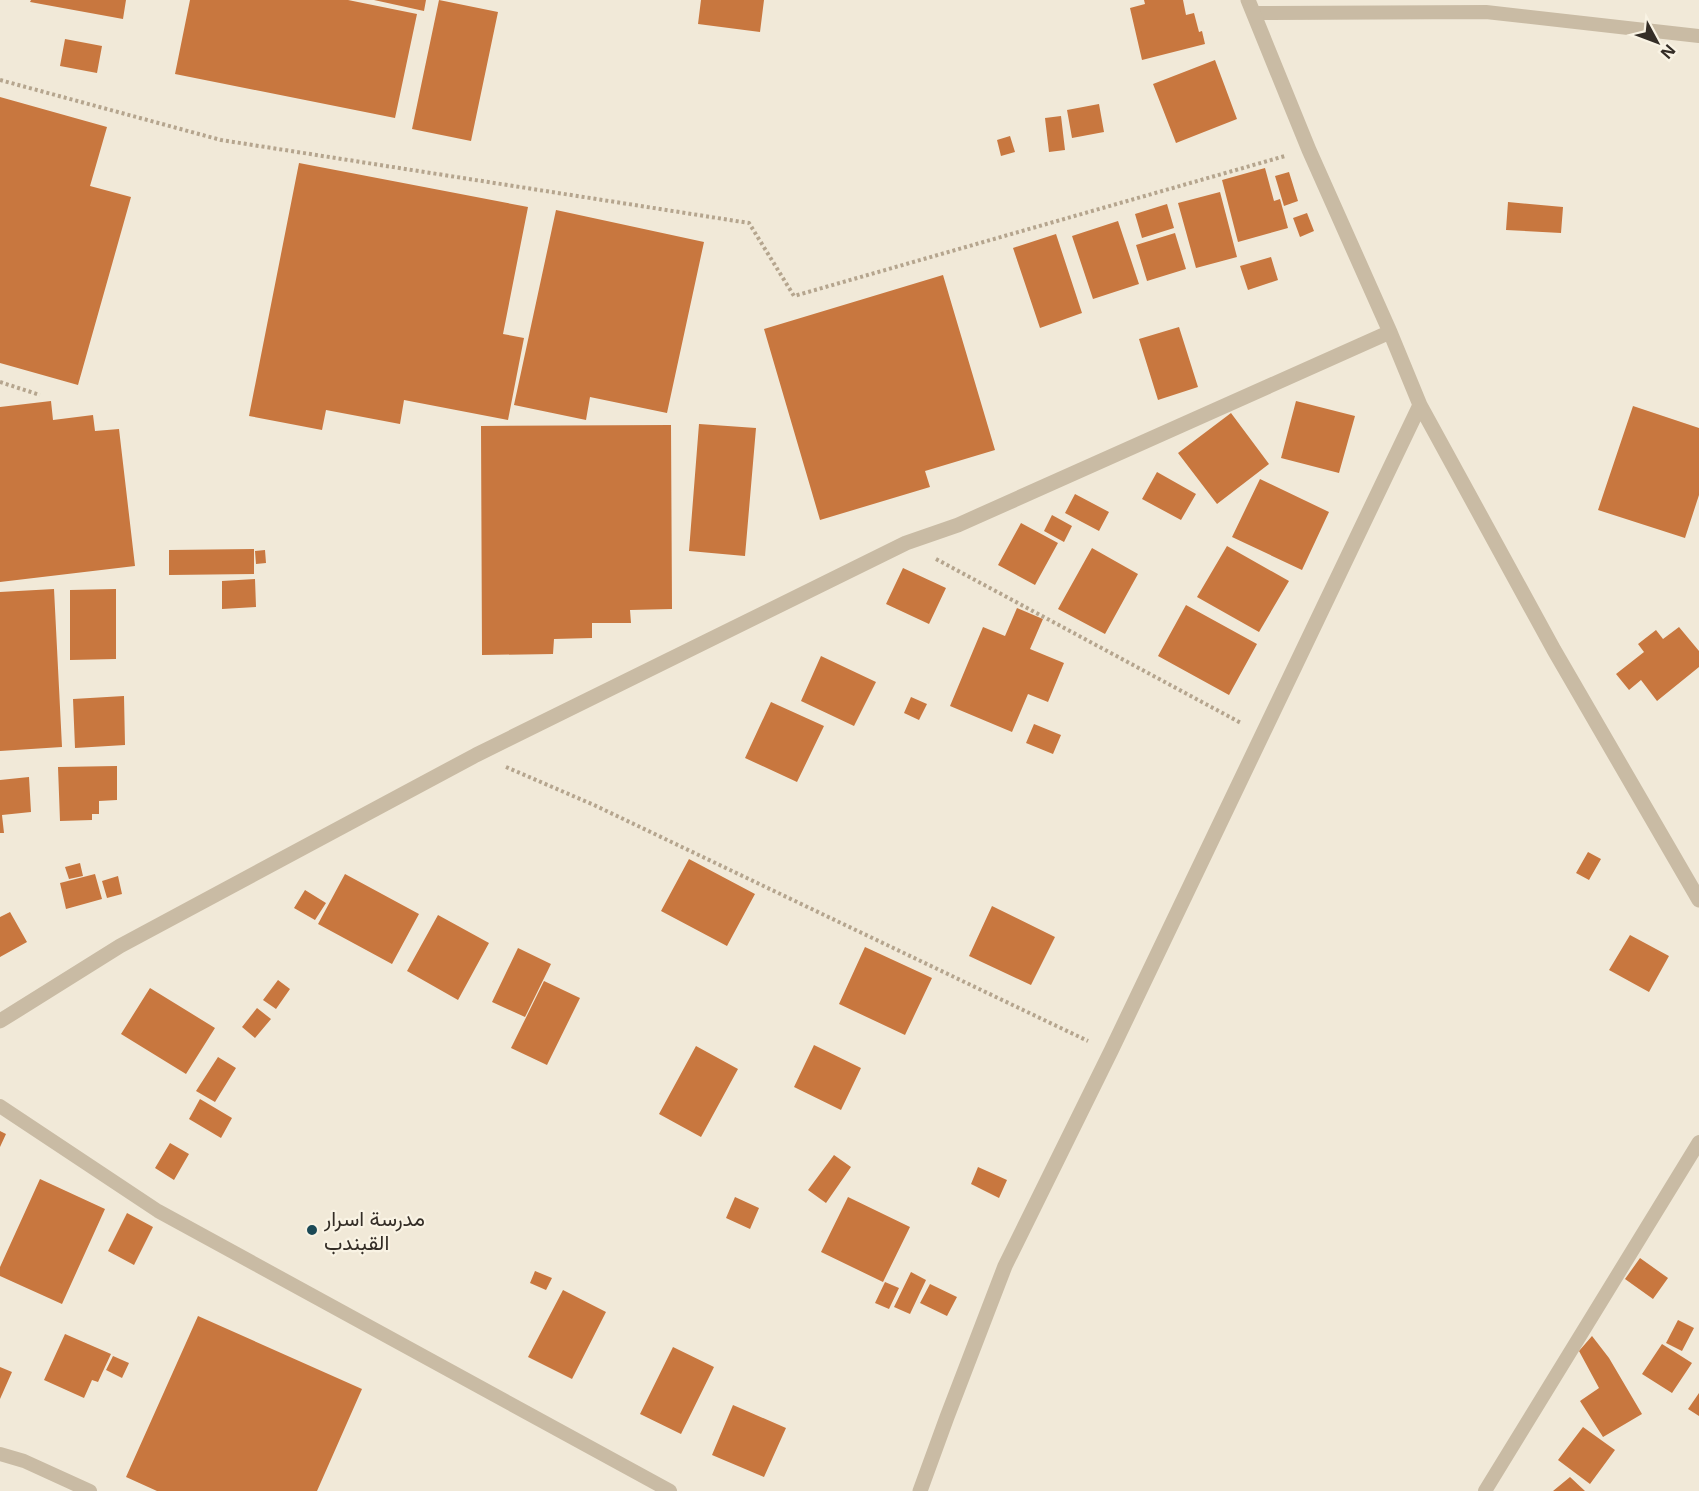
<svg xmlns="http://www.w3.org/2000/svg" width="1699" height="1491" viewBox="0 0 1699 1491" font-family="'Noto Sans',Vazirmatn,sans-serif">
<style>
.building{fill:#c8773f}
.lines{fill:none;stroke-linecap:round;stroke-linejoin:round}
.path{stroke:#b5a58e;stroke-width:4;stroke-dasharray:3 3;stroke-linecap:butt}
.lane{stroke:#c9bba4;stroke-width:14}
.street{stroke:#c9bba4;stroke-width:15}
.poi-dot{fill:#1b4956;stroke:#f9f3e4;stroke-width:2}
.labels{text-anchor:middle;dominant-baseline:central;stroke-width:4.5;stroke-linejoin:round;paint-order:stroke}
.poi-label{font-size:21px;fill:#342d26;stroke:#f9f3e4;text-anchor:start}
</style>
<rect width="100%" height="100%" fill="#f1e9d8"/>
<path class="building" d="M 31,0 L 126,0 L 123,19 L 30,2 Z
M 190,0 L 348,0 L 417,14 L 395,118 L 175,74 Z
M 374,0 L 426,0 L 424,11 Z
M 439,0 L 498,12 L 471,141 L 412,129 Z
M 701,0 L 764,0 L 760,32 L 698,24 Z
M 1144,0 L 1183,0 L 1186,15 L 1194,13 L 1199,32 L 1202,31 L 1205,44 L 1142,60 L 1130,8 L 1145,4 Z
M 65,39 L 102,46 L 97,73 L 60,66 Z
M 1215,60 L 1237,119 L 1176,143 L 1153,84 Z
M 0,97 L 107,127 L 90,186 L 131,197 L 78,385 L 0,363 Z
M 1099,104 L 1104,132 L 1072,138 L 1067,110 Z
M 1061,116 L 1065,150 L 1049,152 L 1045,118 Z
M 1010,136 L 1015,152 L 1001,156 L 997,140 Z
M 299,163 L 528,207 L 503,334 L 524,338 L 508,420 L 404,400 L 400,424 L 326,410 L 322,430 L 249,416 Z
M 1265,168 L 1274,201 L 1280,199 L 1288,228 L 1238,242 L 1222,180 Z
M 1289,172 L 1298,201 L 1284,206 L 1275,176 Z
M 1220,192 L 1237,257 L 1196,268 L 1178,203 Z
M 1508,202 L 1563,207 L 1561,233 L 1506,230 Z
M 1167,204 L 1174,228 L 1142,238 L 1135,214 Z
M 556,210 L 704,242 L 667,413 L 590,397 L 586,420 L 514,405 Z
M 1307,213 L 1314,231 L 1300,237 L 1293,218 Z
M 1118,221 L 1139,284 L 1093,299 L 1072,236 Z
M 1175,233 L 1186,269 L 1147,281 L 1136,245 Z
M 1056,234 L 1082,313 L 1040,328 L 1013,248 Z
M 1271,257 L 1278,280 L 1248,290 L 1240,266 Z
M 943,275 L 995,450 L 925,471 L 930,487 L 820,520 L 764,329 Z
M 1179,327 L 1198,387 L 1158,400 L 1139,339 Z
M 51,401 L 53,420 L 93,415 L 95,431 L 119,429 L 135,566 L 0,582 L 0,407 Z
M 1296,401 L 1355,416 L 1339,473 L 1281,458 Z
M 1633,406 L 1699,428 L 1699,495 L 1685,538 L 1598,510 Z
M 1231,413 L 1269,464 L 1217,504 L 1178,453 Z
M 699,424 L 756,428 L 745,556 L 689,551 Z
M 671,425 L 672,609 L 630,610 L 631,623 L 592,623 L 592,638 L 554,639 L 553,654 L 482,655 L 481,426 Z
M 1157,472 L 1196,494 L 1181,520 L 1142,499 Z
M 1260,479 L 1329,512 L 1302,570 L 1232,537 Z
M 1075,494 L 1109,512 L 1099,531 L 1065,513 Z
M 1052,515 L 1072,526 L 1064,542 L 1044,531 Z
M 1021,523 L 1058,543 L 1035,585 L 998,565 Z
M 1227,546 L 1289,581 L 1259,632 L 1197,597 Z
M 1092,548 L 1138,574 L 1105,634 L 1058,609 Z
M 254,549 L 254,574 L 169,575 L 169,550 Z
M 265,550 L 266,563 L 256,564 L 255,551 Z
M 903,568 L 946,588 L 929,624 L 886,604 Z
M 255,579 L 256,607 L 222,609 L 222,581 Z
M 54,589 L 62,747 L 0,751 L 0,592 Z
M 116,589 L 116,659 L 70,660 L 70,590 Z
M 1186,605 L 1257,644 L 1229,695 L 1158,656 Z
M 1017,608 L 1043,619 L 1030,649 L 1064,663 L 1048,702 L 1028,694 L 1012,732 L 950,706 L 983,627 L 1005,636 Z
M 1679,627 L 1699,651 L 1699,667 L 1657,701 L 1641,680 L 1629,690 L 1616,674 L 1644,652 L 1638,644 L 1656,630 L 1663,639 Z
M 821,656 L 876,682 L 854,726 L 801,701 Z
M 124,696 L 125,745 L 75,748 L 73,699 Z
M 911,697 L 927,704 L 919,720 L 904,713 Z
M 771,702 L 824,726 L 797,782 L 745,758 Z
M 1034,724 L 1061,735 L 1053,754 L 1026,743 Z
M 117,766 L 117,800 L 99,801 L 99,814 L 92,814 L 92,820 L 60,821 L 58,767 Z
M 29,777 L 31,812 L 2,815 L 4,833 L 0,833 L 0,780 Z
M 1588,852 L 1601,859 L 1589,880 L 1576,873 Z
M 689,859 L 755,894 L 727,946 L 661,911 Z
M 80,863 L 83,876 L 69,879 L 65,867 Z
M 95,874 L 102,899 L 66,909 L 60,883 Z
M 345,874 L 419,914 L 392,964 L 318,924 Z
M 118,876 L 122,894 L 107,898 L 102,881 Z
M 305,890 L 326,903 L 315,920 L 294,908 Z
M 992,906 L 1055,937 L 1031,985 L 969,956 Z
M 10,912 L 27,942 L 0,957 L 0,917 Z
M 438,915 L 489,943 L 458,1000 L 407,971 Z
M 1630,935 L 1669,956 L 1649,992 L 1609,970 Z
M 865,947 L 932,978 L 905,1035 L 839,1004 Z
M 518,948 L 551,964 L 525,1017 L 492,1002 Z
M 278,980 L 290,989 L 276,1009 L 263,1000 Z
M 544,981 L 580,998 L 547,1065 L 511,1048 Z
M 150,988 L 215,1028 L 186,1074 L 121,1034 Z
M 257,1008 L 271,1019 L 255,1038 L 242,1027 Z
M 814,1045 L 861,1068 L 841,1110 L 794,1087 Z
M 696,1046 L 738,1069 L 701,1137 L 659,1114 Z
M 218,1057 L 236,1068 L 215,1102 L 196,1091 Z
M 200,1099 L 232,1118 L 221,1138 L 189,1119 Z
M 0,1131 L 6,1134 L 0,1147 Z
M 170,1143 L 189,1154 L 174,1180 L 155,1168 Z
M 834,1155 L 851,1167 L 826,1203 L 808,1190 Z
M 978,1167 L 1007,1180 L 999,1198 L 971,1184 Z
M 40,1179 L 105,1209 L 62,1304 L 0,1276 L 0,1267 Z
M 735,1197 L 759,1208 L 750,1229 L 726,1218 Z
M 848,1197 L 910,1227 L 883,1282 L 821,1252 Z
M 127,1213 L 153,1227 L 134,1265 L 108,1251 Z
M 1640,1258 L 1668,1278 L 1653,1299 L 1625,1279 Z
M 535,1271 L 552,1278 L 546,1290 L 530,1283 Z
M 911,1272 L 926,1280 L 910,1314 L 894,1307 Z
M 885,1282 L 899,1288 L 889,1309 L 875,1303 Z
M 930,1284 L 957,1297 L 947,1316 L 920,1303 Z
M 563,1290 L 606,1312 L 572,1379 L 528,1357 Z
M 198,1316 L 362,1389 L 317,1491 L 157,1491 L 126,1477 Z
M 1678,1320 L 1694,1328 L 1682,1351 L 1666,1343 Z
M 65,1334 L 111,1354 L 98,1382 L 92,1380 L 84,1398 L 44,1380 Z
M 1592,1336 L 1609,1358 L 1642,1414 L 1603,1437 L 1580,1401 L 1599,1388 L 1579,1351 Z
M 1662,1344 L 1692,1363 L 1672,1393 L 1642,1374 Z
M 673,1347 L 714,1367 L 681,1434 L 640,1414 Z
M 113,1356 L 129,1363 L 122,1378 L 106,1370 Z
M 0,1367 L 12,1372 L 0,1399 Z
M 1699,1393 L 1699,1416 L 1688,1409 Z
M 733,1405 L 786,1428 L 764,1477 L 712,1455 Z
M 1583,1427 L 1615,1450 L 1590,1484 L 1558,1460 Z
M 1570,1477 L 1585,1491 L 1553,1491 Z"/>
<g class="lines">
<path class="path" d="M 0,80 L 221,140 L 749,223 L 794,296 L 1285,156
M 0,382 L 40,395
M 936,559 L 1241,723
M 506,767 L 594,805 L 1088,1041"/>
<path class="lane" d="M 1254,13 L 1486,12 L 1699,36
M 0,1106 L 158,1211 L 670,1491
M 0,1454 L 24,1461 L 90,1491
M 1485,1491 L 1699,1142"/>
<path class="street" d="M 1248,0 L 1309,150 L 1390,332 L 1420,405 L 1554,650 L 1699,900
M 0,1021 L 120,946 L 476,755 L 906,543 L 958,525 L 1390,332
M 920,1491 L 947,1417 L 1005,1266 L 1111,1051 L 1420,405"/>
</g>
<circle class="poi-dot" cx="312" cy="1230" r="6"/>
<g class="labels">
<g class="poi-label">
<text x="324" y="1218">مدرسة اسرار<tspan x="324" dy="24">القبندب</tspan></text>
</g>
</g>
<g transform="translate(1657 42) rotate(131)" stroke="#f9f3e4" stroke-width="4.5" paint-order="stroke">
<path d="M0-4.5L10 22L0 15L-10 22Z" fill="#342d26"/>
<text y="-9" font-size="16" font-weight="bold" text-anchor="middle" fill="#342d26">N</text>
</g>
</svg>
